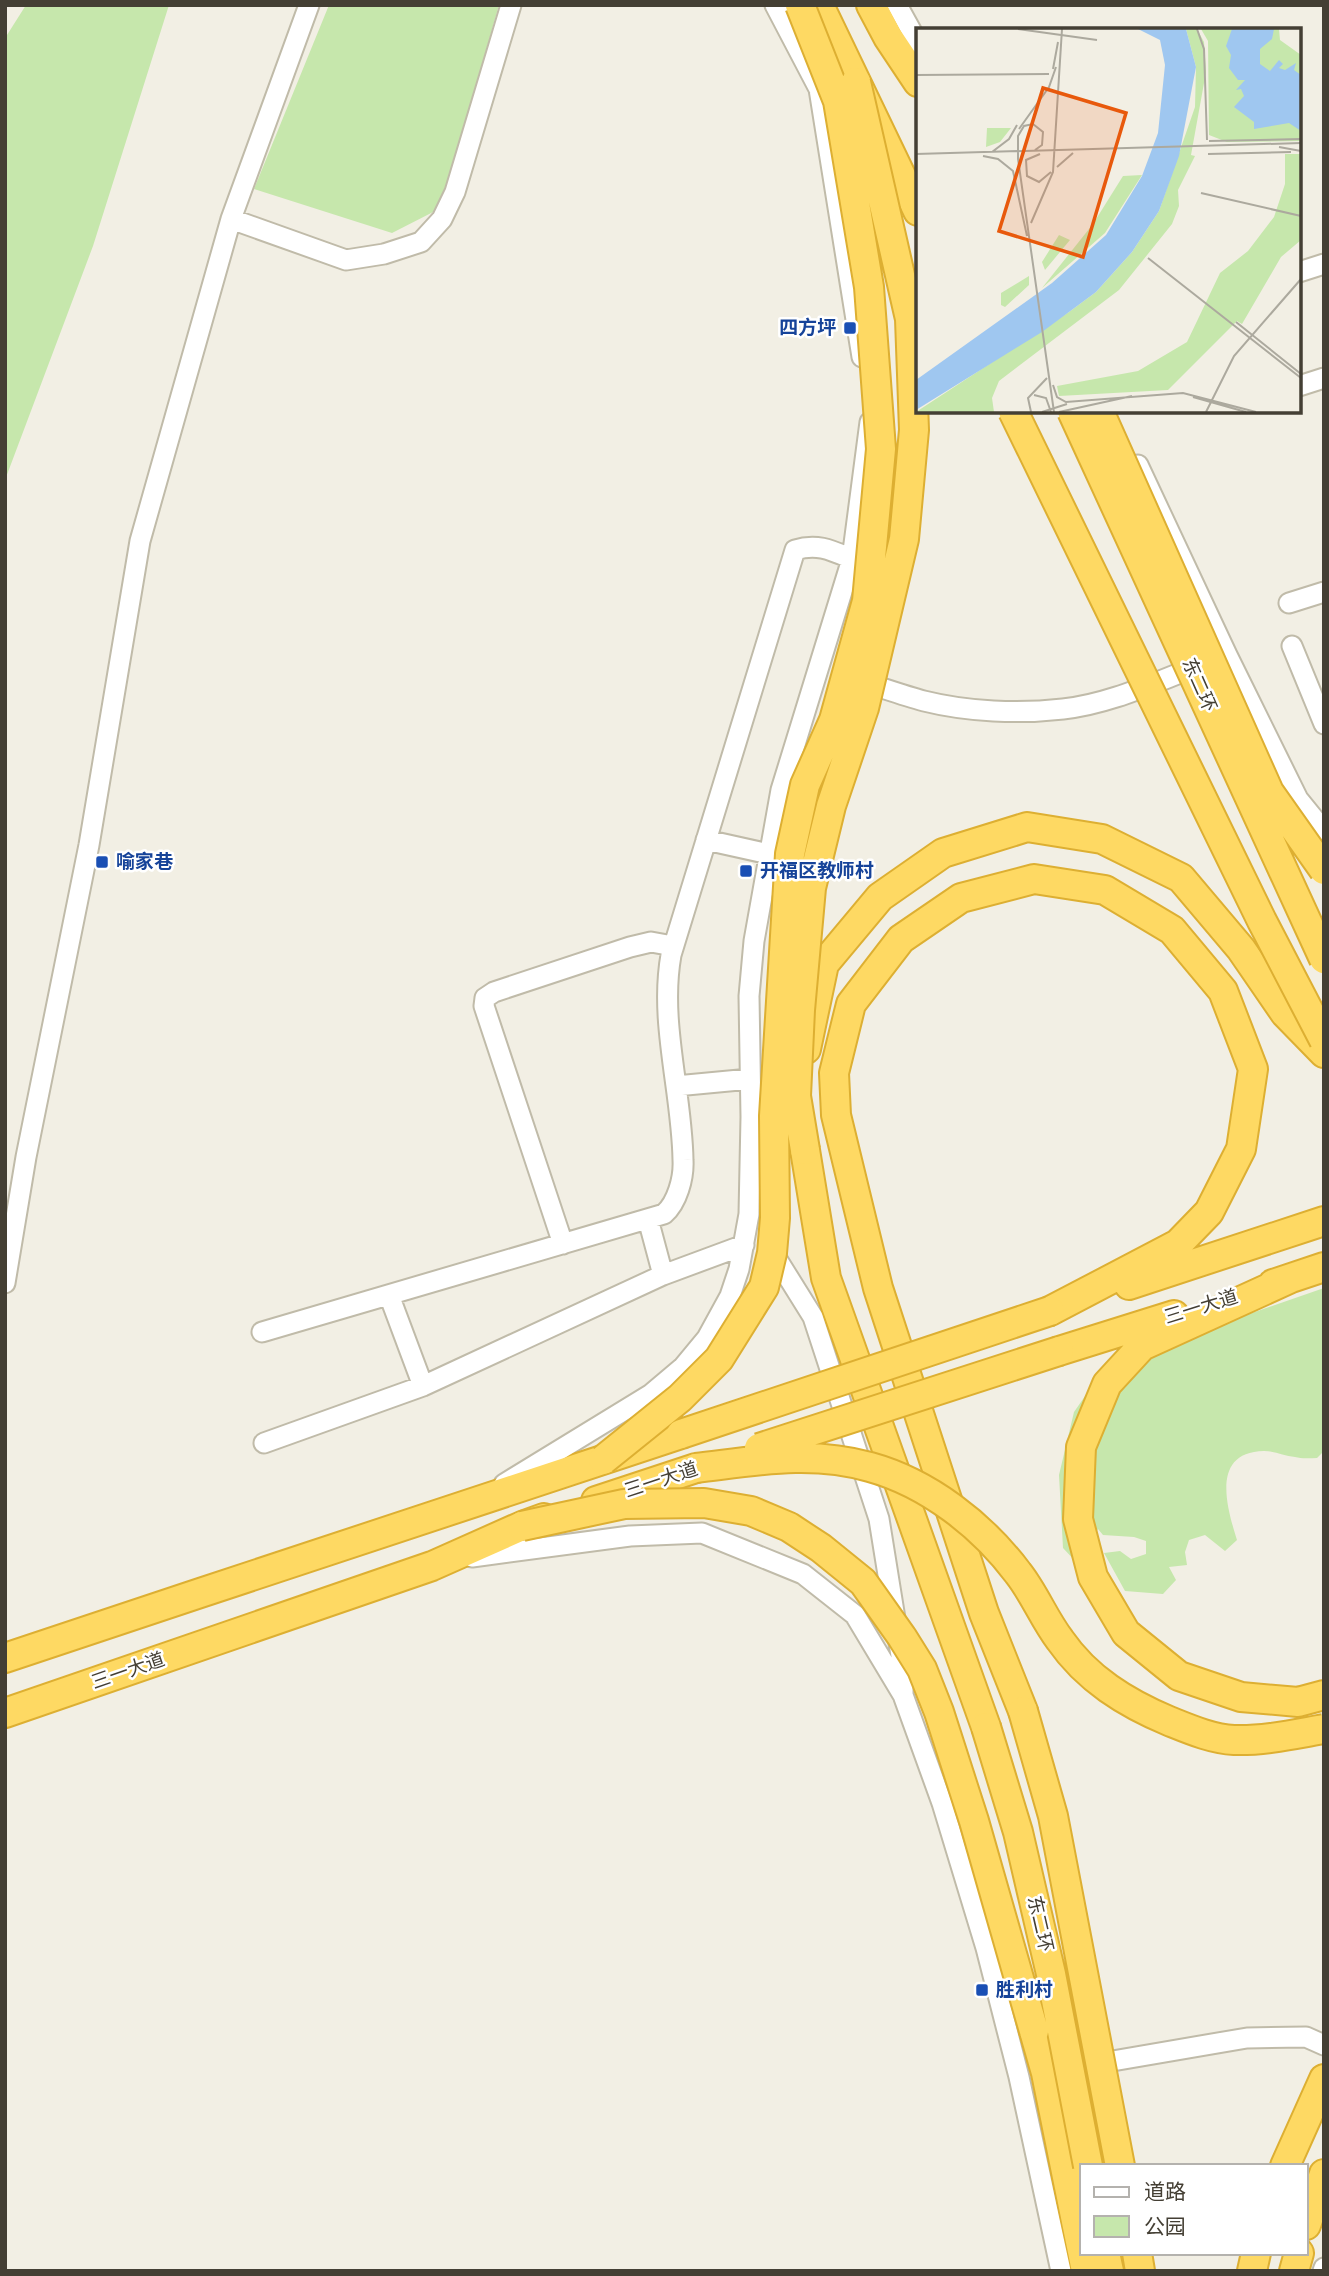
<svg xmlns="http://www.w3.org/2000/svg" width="1329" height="2276" viewBox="0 0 1329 2276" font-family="'Varela Round','Noto Sans SC',sans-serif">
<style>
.green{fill:#c6e7ac}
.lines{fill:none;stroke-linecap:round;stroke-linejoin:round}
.minor-casing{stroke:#c0bba9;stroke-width:23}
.highway-casing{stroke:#ddaf32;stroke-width:32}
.minor{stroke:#fff;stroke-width:19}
.highway{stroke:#fed963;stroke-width:28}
.highway-bridge-casing{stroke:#ddaf32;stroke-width:32;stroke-linecap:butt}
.highway-bridge{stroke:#fed963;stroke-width:28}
.transit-dot{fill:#1a4fb4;stroke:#fff;stroke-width:2.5}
.labels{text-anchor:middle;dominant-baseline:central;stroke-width:5;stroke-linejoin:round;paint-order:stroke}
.transit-label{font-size:19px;font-weight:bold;fill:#164399;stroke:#fff;text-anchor:start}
.street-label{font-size:19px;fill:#443f34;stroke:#fff}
.inset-road{fill:none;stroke:#aca99e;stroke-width:2}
.view{fill:#e8590c;fill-opacity:0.15;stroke:#e8590c;stroke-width:3.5}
.inset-edge{fill:none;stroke:#443f34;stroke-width:3.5}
</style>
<rect width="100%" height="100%" fill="#f2efe4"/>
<path class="green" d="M 26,5 L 169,5 L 93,246 L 5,480 L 5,43 L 7,35 Z
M 329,5 L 499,5 L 441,208 L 392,233 L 254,189 Z
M 1324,1288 L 1324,1451 L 1317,1458 C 1310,1458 1302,1459 1295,1457 C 1284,1456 1275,1451 1264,1451 C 1210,1452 1227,1508 1237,1540 L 1225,1551 L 1205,1535 L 1189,1540 L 1185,1552 L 1187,1565 L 1169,1567 L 1176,1580 L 1163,1594 L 1125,1591 L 1104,1553 L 1120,1551 L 1131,1559 L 1146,1554 L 1146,1541 L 1134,1537 L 1103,1535 L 1098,1529 L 1077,1563 L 1063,1548 L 1059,1475 L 1074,1412 L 1108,1363 Z"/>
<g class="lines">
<defs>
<path id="minor" d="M 775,5 L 819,89 L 862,357
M 897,5 L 918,43
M 231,219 L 346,260 L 384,254 L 421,242 L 442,219 L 455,192 L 511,5
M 1299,272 L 1324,264
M 1299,386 L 1324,378
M 1138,465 L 1227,655 L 1298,799 L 1324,831
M 1289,603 L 1324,592
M 1292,646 L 1324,724
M 857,680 C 880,687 902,695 924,701 C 968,712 1019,714 1063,709 C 1111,704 1157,681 1201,665
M 706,840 L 769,854
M 676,1086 L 750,1079
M 648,1219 L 663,1275
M 563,1244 L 484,1006 L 485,998 L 494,992 L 630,947 L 651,942 L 673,946
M 770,1248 L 813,1317 L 879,1519 L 903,1668 L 903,1693
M 5,1283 L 26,1157 L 89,845 L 140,541 L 231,219 L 309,5
M 389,1295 L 423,1386
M 262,1332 L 664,1214 C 677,1203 684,1178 683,1160 C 682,1092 659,1022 671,955 L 795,550 C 817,543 831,550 852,559
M 264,1443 L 423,1386 L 663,1275 L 744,1245
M 504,1484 L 651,1394 L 683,1367 L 707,1338 L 730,1296 L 739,1269 L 749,1214 L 751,1117 L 749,996 L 754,941 L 781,790 L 852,559 L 870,422
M 472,1557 L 630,1536 L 702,1533 L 803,1574 L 855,1615 L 903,1695 L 942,1803 L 986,1948 L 1019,2077 L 1061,2271
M 1060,2070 L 1247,2038 L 1306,2037 L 1324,2045
M 1323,2271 L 1324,2268"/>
<path id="highway" d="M 819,5 L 918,211
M 871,5 L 888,37 L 918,82
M 806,1049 L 824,964 L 880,897 L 943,853 L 1027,827 L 1102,839 L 1181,878 L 1241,949 L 1285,1013 L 1324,1053
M 805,1150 L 826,1278 L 986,1727
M 1289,1279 L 1142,1346 L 1107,1384 L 1081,1447 L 1078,1519 L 1093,1577 L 1126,1633 L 1179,1676 L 1241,1697 L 1298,1702 L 1324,1695
M 1273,1284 L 1324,1267
M 1129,1285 L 1324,1221
M 1059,1351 L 1174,1315
M 596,1501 L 696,1468
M 5,1658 C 230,1582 457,1510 681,1434
M 1023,1711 L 984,1613 L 878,1288 L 836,1115 L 834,1073 L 851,1004 L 901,939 L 961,898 L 1034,879 L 1105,890 L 1172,930 L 1223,991 L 1253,1069 L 1241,1149 L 1209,1212 L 1178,1244 L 1050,1311
M 5,1713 L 432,1566 L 522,1526 L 544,1518
M 1034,2031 L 1046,2073 L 1086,2271
M 1285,2166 L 1324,2079
M 1306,2225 L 1324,2174
M 1105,2253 L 1109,2271
M 1137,2253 L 1140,2271
M 1252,2271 L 1256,2253
M 1294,2271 L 1299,2253"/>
</defs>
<use href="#minor" class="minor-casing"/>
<use href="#highway" class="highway-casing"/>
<use href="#minor" class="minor"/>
<use href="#highway" class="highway"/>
<defs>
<path id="highway-bridge" d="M 1013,411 L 1262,921 L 1324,1040
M 1072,411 L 1324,959
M 1099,411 L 1269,792 L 1324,870
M 805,1150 L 796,1096 L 800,1010 L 811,888 L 831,806 L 864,708 L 904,539 L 914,430 L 910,319 L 856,82
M 681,1434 L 1050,1311
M 759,1448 L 1059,1351
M 603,1460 L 680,1398 L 719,1359 L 764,1287 L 772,1253 L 775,1218 L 774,1116 L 790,854 L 805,785 L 834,720 L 867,601 L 881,449 L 869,287 L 838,101 L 800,5
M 696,1468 C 756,1461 810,1450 870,1467 C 928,1483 982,1525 1018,1573 C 1034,1593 1044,1619 1060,1640 C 1087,1679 1126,1703 1169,1721 C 1189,1729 1212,1739 1234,1740 C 1264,1741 1295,1734 1324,1729
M 522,1526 L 624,1504 L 704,1503 L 751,1511 L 789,1527 L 821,1548 L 863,1582 L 902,1637 L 922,1669 L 939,1712 L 974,1821 L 1034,2031
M 1023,1711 L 1053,1816 L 1120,2166
M 986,1727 L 1018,1832 L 1051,1974 L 1088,2166"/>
</defs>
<use href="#highway-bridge" class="highway-bridge-casing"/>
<use href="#highway-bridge" class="highway-bridge"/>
</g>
<g class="transit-dot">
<rect x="843" y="321" width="14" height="14" rx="3.5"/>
<rect x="95" y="855" width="14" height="14" rx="3.5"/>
<rect x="739" y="864" width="14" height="14" rx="3.5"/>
<rect x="975" y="1983" width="14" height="14" rx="3.5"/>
</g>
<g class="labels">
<g class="transit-label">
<text x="836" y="328" text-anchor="end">四方坪</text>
<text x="116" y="862">喻家巷</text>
<text x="760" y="871">开福区教师村</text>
<text x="996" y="1990">胜利村</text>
</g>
<g class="street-label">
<text transform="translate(1199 685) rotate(66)">东二环</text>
<text transform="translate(1201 1307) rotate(-17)">三一大道</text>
<text transform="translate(661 1480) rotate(-18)">三一大道</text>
<text transform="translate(128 1671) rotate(-19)">三一大道</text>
<text transform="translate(1040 1924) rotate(77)">东二环</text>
</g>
</g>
<g transform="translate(916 28)">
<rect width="385" height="385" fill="#f2efe4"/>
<path d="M 270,1 L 281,1 L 288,14 L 290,44 L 275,127 L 279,128 L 262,162 L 263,178 L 256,196 L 203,262 L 83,353 L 76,370 L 78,384 L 0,384 L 153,284 L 180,264 L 216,224 L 243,183 L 279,79 L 280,39 ZM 285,1 L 363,1 L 364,12 L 385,27 L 385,113 L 311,114 L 293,107 L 292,13 ZM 95,100 L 84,114 L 70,119 L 71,100 ZM 369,126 L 385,126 L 385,212 L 365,229 L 326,296 L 321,293 L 252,362 L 143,368 L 141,358 L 222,343 L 271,314 L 304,245 L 332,223 L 358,189 L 369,156 ZM 226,147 L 189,205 L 126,260 L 177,196 L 207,148 ZM 143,207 L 154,212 L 129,242 L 126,234 ZM 113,248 L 113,257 L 89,279 L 85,277 L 85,265 Z" fill="#c6e7ac"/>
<path d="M 222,1 L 270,1 L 280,39 L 263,128 L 243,183 L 216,224 L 180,264 L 126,304 L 0,382 L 0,352 L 136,255 L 190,207 L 226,148 L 242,105 L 249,37 L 244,12 ZM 316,1 L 358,1 L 356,11 L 344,21 L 344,36 L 354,43 L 363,32 L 367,36 L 363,40 L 369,42 L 380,35 L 378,42 L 385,47 L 385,103 L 373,95 L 338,101 L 338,94 L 318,79 L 328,68 L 325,61 L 320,62 L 329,52 L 322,52 L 313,40 L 315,27 L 310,18 Z" fill="#9fc7f0"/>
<path class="inset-road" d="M 102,1 L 181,12M 281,1 L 288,21 L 291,112M 137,41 L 142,14M 0,47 L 133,46M 103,101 L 133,59 L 140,39M 293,113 L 385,111M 363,119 L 385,123M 119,122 L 126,117 L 127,104 L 117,96 L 108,98 L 102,108 L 102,131 L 138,384M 76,124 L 93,111 L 101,97M 0,126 L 385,115M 124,126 L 110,132 L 111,148 L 123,154 L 135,144M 292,126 L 375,124M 67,128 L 82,131 L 97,143 L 111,208M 141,139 L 157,125M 285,165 L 385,188M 115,195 L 137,144 L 146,1M 232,230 L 385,350M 320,294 L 385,346M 137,357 L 141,369 L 150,374 L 267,365 L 340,384M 118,367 L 130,370 L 135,384M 277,369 L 330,384M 115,384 L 112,370 L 131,350M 126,384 L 151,376M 143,384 L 216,368M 290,384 L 318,328 L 385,251"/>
<path class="view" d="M 127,60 L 210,85 L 167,229 L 83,203 Z"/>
<rect width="385" height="385" class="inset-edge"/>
</g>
<rect width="1329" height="2276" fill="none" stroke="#443f34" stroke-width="14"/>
<rect x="1080" y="2164" width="228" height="91" fill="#ffffff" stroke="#b4b2ae" stroke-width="2"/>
<rect x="1094" y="2187" width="35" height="10" fill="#ffffff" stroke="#b4b2ae" stroke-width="2"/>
<text x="1144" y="2199" font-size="21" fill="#443f34">道路</text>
<rect x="1094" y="2216" width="35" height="21" fill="#c6e7ac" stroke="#b4b2ae" stroke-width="2"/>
<text x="1144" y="2234" font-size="21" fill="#443f34">公园</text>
</svg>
